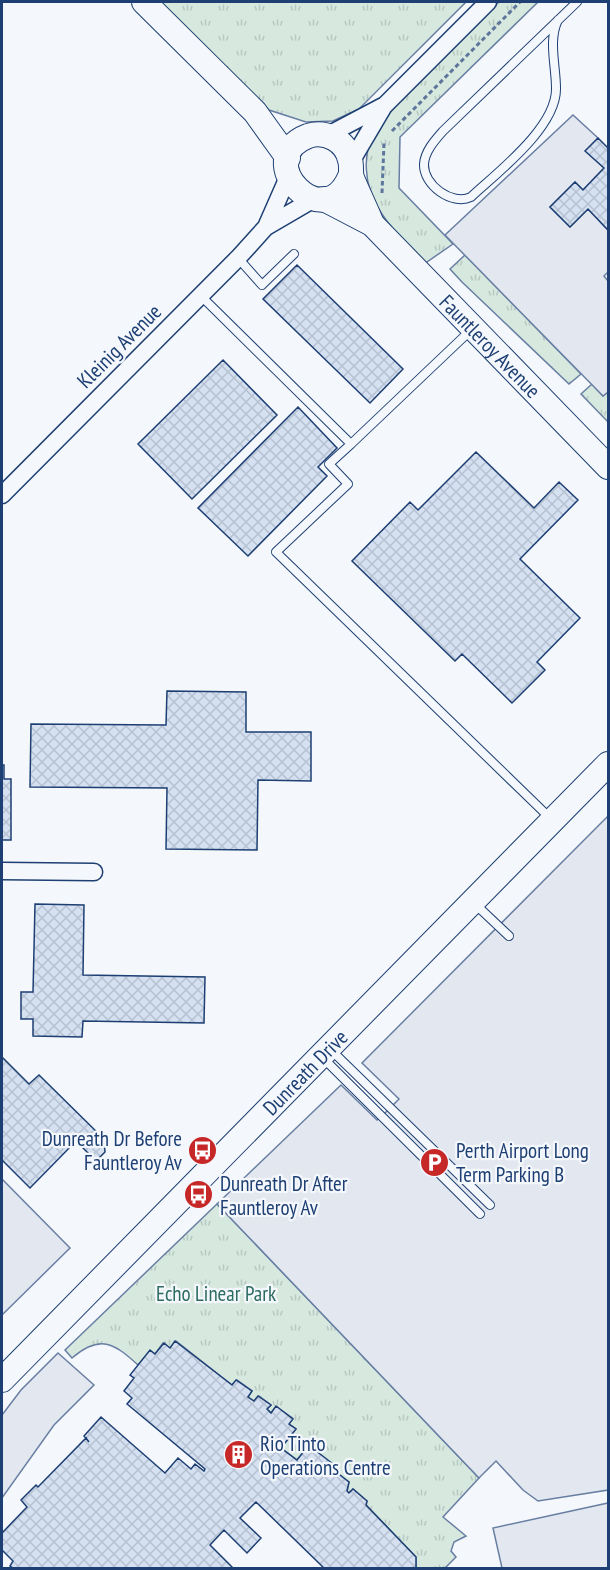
<svg xmlns="http://www.w3.org/2000/svg" width="610" height="1570" viewBox="0 0 610 1570" font-family="'PT Sans Narrow',sans-serif">
<style>
.grass{fill:url(#grass-tufts);stroke:#687fa3;stroke-width:1.5}
.parking{fill:#e3e8f0;stroke:#687fa3;stroke-width:1.5}
.building{fill:url(#building-cross-hatch);stroke:#1d3f73;stroke-width:1.5}
.lines{fill:none;stroke-linecap:round;stroke-linejoin:round}
.service-casing{stroke:#1d3f73;stroke-width:10}
.minor-casing{stroke:#1d3f73;stroke-width:19}
.secondary-casing{stroke:#1d3f73;stroke-width:26}
.path{stroke:#5e769c;stroke-width:3;stroke-dasharray:4.5 3;stroke-linecap:butt}
.service{stroke:#f4f7fb;stroke-width:8}
.minor{stroke:#f4f7fb;stroke-width:16}
.secondary{stroke:#f4f7fb;stroke-width:24}
.labels{text-anchor:middle;dominant-baseline:central;stroke-width:4.5;stroke-linejoin:round;paint-order:stroke}
.street-label{font-size:21px;fill:#1d3f73;stroke:#f4f7fb}
.poi-label{font-size:21px;fill:#1d3f73;stroke:#f4f7fb;text-anchor:start}
.park-label{font-size:21px;fill:#2c6c60;stroke:#f4f7fb}
</style>
<defs>
<pattern id="grass-tufts" width="24" height="20" patternUnits="userSpaceOnUse" patternTransform="scale(1.5)"><rect width="24" height="20" fill="#d7e8df"/><path d="M3 7l-1-3M5 7V3M7 7l1-3M15 17l-1-3M17 17v-4M19 17l1-3" fill="none" stroke="#b8c8c3"/></pattern>
<pattern id="building-cross-hatch" width="8" height="8" patternUnits="userSpaceOnUse" patternTransform="scale(1.5)"><rect width="8" height="8" fill="#d5e0f0"/><path d="M0 0l8 8M0 8l8-8" fill="none" stroke="#b6c1d1"/></pattern>
</defs>
<rect width="100%" height="100%" fill="#f4f7fb"/>
<path class="grass" d="M 158,2 L 466,2 L 359,109 L 333,121 L 306,122 L 269,110 Z
M 499,2 L 538,2 L 400,137 L 399,188 L 453,244 L 424,264 C 405,242 379,218 370,190 C 366,178 365,161 368,149 C 378,112 468,32 499,2 Z
M 465,255 L 581,374 L 569,384 L 462,282 L 450,269 Z
M 592,384 L 603,396 L 608,392 L 608,422 L 581,394 Z
M 217,1204 L 479,1478 L 443,1517 L 466,1536 L 454,1542 L 451,1551 L 456,1557 L 445,1568 L 416,1568 L 416,1557 L 366,1505 L 367,1501 L 353,1489 L 349,1493 L 347,1491 L 349,1482 L 336,1472 L 334,1475 L 331,1472 L 311,1448 L 308,1452 L 305,1450 L 297,1460 L 281,1448 L 296,1429 L 289,1424 L 292,1418 L 276,1407 L 271,1413 L 267,1409 L 271,1405 L 259,1396 L 254,1401 L 248,1397 L 252,1391 L 237,1380 L 232,1385 L 176,1341 L 170,1348 L 163,1343 L 155,1354 L 150,1351 L 138,1365 C 114,1343 100,1334 72,1358 L 65,1350 Z"/>
<path class="parking" d="M 573,115 L 598,138 L 586,151 L 604,168 L 583,190 L 575,182 L 550,207 L 570,227 L 588,209 L 608,230 L 608,272 L 604,276 L 608,281 L 608,392 L 603,396 L 445,235 Z
M 608,816 L 608,1490 L 538,1501 L 523,1490 L 496,1461 L 479,1478 L 217,1204 L 341,1085 L 377,1120 L 382,1116 L 399,1099 L 362,1063 Z
M 2,1179 L 70,1248 L 2,1315 Z
M 58,1353 L 94,1385 L 54,1425 L 2,1498 L 2,1415 L 21,1390 Z
M 608,1503 L 608,1568 L 502,1568 L 493,1528 Z"/>
<path class="building" d="M 598,138 L 608,148 L 608,230 L 588,209 L 570,227 L 550,207 L 575,182 L 583,190 L 604,168 L 585,151 Z
M 297,265 L 403,369 L 370,403 L 263,299 Z
M 223,360 L 277,415 L 192,499 L 138,444 Z
M 298,407 L 337,448 L 318,467 L 327,476 L 248,556 L 198,508 Z
M 476,452 L 534,508 L 559,482 L 578,500 L 520,559 L 580,618 L 537,662 L 545,670 L 512,703 L 462,654 L 455,661 L 352,561 L 410,502 L 418,510 Z
M 167,691 L 246,692 L 246,732 L 311,732 L 311,781 L 258,780 L 257,850 L 166,849 L 167,788 L 30,787 L 31,724 L 166,725 Z
M 2,765 L 4,765 L 4,779 L 11,779 L 11,840 L 2,840 Z
M 35,904 L 84,905 L 83,975 L 205,977 L 204,1023 L 83,1021 L 82,1037 L 33,1036 L 33,1019 L 21,1019 L 21,992 L 33,992 Z
M 2,1057 L 29,1084 L 39,1075 L 104,1139 L 105,1152 L 96,1161 L 76,1141 L 30,1188 L 2,1160 Z
M 175,1341 L 232,1385 L 236,1380 L 252,1391 L 248,1397 L 254,1401 L 258,1396 L 271,1405 L 267,1409 L 271,1413 L 276,1406 L 293,1419 L 289,1424 L 296,1429 L 281,1448 L 297,1460 L 305,1450 L 308,1452 L 311,1447 L 333,1464 L 331,1472 L 334,1475 L 336,1472 L 349,1482 L 347,1491 L 349,1493 L 353,1489 L 367,1501 L 366,1505 L 416,1557 L 416,1568 L 324,1568 L 256,1502 L 240,1518 L 261,1538 L 247,1553 L 224,1530 L 210,1545 L 233,1568 L 13,1568 L 10,1566 L 13,1561 L 2,1550 L 2,1533 L 27,1507 L 21,1500 L 36,1485 L 38,1487 L 86,1438 L 89,1442 L 84,1436 L 101,1417 L 165,1473 L 178,1458 L 191,1469 L 195,1464 L 204,1471 L 205,1469 L 127,1404 L 132,1398 L 124,1391 L 134,1378 L 130,1375 L 150,1350 L 155,1354 L 164,1343 L 170,1348 Z"/>
<g class="lines">
<defs>
<path id="service" d="M 558,20 C 548,40 556,66 556,88 C 557,127 498,172 471,197 C 452,206 423,185 424,164 C 425,151 435,140 443,131 L 577,2
M 238,258 L 262,285 L 294,254
M 201,296 L 351,444 L 329,464 L 348,484 L 276,552 L 551,819
M 351,444 L 472,329
M 474,903 L 509,936
M 330,1049 L 490,1205
M 323,1058 L 480,1214"/>
<path id="minor" d="M 328,135 L 383,106
M 351,162 L 384,106 L 488,2
M 266,227 L 314,199
M 2,495 L 238,258 L 266,227 L 288,177
M 2,871 L 94,872"/>
<g id="secondary">
<path d="M 144,2 L 255,112 L 288,158"/>
<path d="M 351,174 C 326,241 248,159 308,136 C 326,130 346,141 350,160 C 352,166 350,172 352,178 C 358,193 366,209 372,224"/>
<path id="s1" d="M 324,199 L 372,224 L 608,467"/>
<path id="s2" d="M 2,1380 L 608,764"/>
</g>
</defs>
<use href="#service" class="service-casing"/>
<use href="#minor" class="minor-casing"/>
<use href="#secondary" class="secondary-casing"/>
<path class="path" d="M 392,131 L 520,2
M 382,193 L 384,143"/>
<use href="#service" class="service"/>
<use href="#minor" class="minor"/>
<use href="#secondary" class="secondary"/>
</g>
<defs>
<symbol id="bus-disc" viewBox="-11 -11 22 22"><circle r="9.5" fill="#c62828" stroke="#f4f7fb"/><path d="M-5-6H5V4H4V6H2V4H-2V6H-4V4H-5ZM-3.5-4V0h7V-4ZM-3.5 1.2v1.5H-2V1.2ZM2 1.2v1.5H3.5V1.2Z" fill="#fff"/></symbol>
<symbol id="parking-disc" viewBox="-11 -11 22 22"><circle r="9.5" fill="#c62828" stroke="#f4f7fb"/><path d="M-3.5-5.5H1a3.5 3.5 0 0 1 0 7H-1V5.5H-3.5ZM-1-3.4V-.6H.8a1.4 1.4 0 0 0 0-2.8Z" fill="#fff"/></symbol>
<symbol id="building-disc" viewBox="-11 -11 22 22"><circle r="9.5" fill="#c62828" stroke="#f4f7fb"/><path d="M-4-6H4V6H1V3H-1V6H-4ZM-2.5-4.3h1.7v1.8h-1.7ZM.8-4.3h1.7v1.8H.8ZM-2.5-1h1.7V.8h-1.7ZM.8-1h1.7V.8H.8Z" fill="#fff"/></symbol>
</defs>
<g fill-rule="evenodd">
<use href="#bus-disc" x="186" y="1134" width="33" height="33"/>
<use href="#parking-disc" x="418" y="1146" width="33" height="33"/>
<use href="#bus-disc" x="182" y="1178" width="33" height="33"/>
<use href="#building-disc" x="222" y="1438" width="33" height="33"/>
</g>
<g class="labels">
<g class="street-label">
<text transform="translate(119 346) rotate(-45)">Kleinig Avenue</text>
<text stroke="none"><textPath href="#s1" startOffset="224">Fauntleroy Avenue</textPath></text>
<text stroke="none"><textPath href="#s2" startOffset="432">Dunreath Drive</textPath></text>
</g>
<g class="poi-label">
<text x="182" y="1138" text-anchor="end">Dunreath Dr Before<tspan x="182" dy="24">Fauntleroy Av</tspan></text>
<text x="456" y="1150">Perth Airport Long<tspan x="456" dy="24">Term Parking B</tspan></text>
<text x="220" y="1183">Dunreath Dr After<tspan x="220" dy="24">Fauntleroy Av</tspan></text>
<text x="260" y="1443">Rio Tinto<tspan x="260" dy="24">Operations Centre</tspan></text>
</g>
<g class="park-label">
<text x="216" y="1293">Echo Linear Park</text>
</g>
</g>
<rect width="610" height="1570" fill="none" stroke="#1d3f73" stroke-width="6"/>
</svg>
